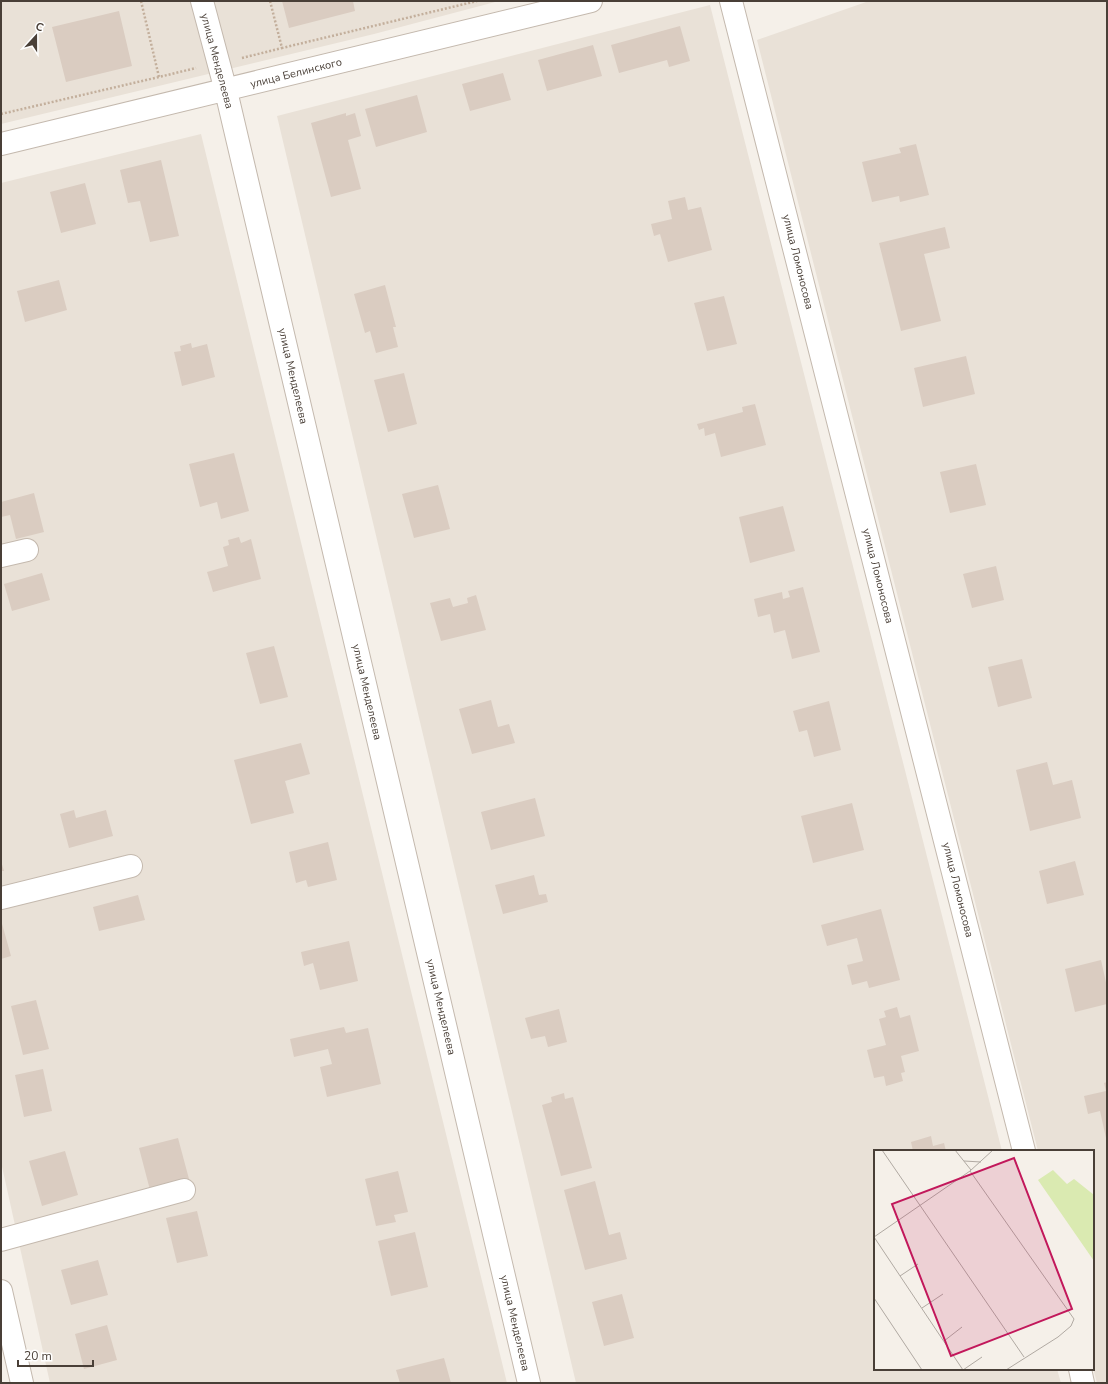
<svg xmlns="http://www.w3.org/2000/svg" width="1108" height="1384" viewBox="0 0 1108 1384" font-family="'Nunito Sans',sans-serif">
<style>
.residential{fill:#e9e1d7}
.building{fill:#daccc1}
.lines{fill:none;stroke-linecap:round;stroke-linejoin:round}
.minor-casing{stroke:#c4b9ae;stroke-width:24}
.path{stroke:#c3af9c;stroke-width:2.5;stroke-dasharray:2 2;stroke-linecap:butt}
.minor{stroke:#fff;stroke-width:22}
.labels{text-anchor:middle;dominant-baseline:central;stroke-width:3;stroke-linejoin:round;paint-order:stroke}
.street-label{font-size:11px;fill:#493f37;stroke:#fff}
.inset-road{fill:none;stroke:#b0a9a2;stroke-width:1}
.view{fill:#c2185b;fill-opacity:0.15;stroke:#c2185b;stroke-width:2}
.inset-edge{fill:none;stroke:#493f37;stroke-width:2}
</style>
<rect width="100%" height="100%" fill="#f5f0e9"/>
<path class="residential" d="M 1,1 L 499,1 L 374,34 L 1,124 Z
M 869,1 L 1107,1 L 1107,1383 L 1097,1383 L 1093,1368 L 1093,1151 L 1038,1151 L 757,40 Z
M 710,5 L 1002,1151 L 875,1151 L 875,1369 L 1057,1369 L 1061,1383 L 576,1383 L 277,116 Z
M 201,134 L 507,1383 L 50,1383 L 1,1162 L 1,183 Z"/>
<path class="building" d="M 282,1 L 353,1 L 355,11 L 289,28 Z
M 119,11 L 132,66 L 66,82 L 52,27 Z
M 680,26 L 690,61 L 669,67 L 667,60 L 619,73 L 611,45 Z
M 593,45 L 602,76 L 547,91 L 538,60 Z
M 503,73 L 511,100 L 470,111 L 462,84 Z
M 417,95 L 427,132 L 376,147 L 365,109 Z
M 346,113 L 346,116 L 355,113 L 361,136 L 348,140 L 361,189 L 331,197 L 311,123 Z
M 916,144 L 929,195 L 900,202 L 899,196 L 872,202 L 862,162 L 901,153 L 899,148 Z
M 161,160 L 179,236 L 150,242 L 140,201 L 128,203 L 120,170 Z
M 85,183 L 96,224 L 61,233 L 50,192 Z
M 685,197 L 688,210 L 701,207 L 712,250 L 668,262 L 660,234 L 654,236 L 651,224 L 672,219 L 668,201 Z
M 945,227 L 950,248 L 924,254 L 941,321 L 901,331 L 879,243 Z
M 59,280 L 67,310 L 25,322 L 17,291 Z
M 385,285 L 396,327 L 393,327 L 398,347 L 376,353 L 370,331 L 365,333 L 354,294 Z
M 724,296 L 737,344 L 707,351 L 694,303 Z
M 191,343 L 192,348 L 207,344 L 215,377 L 182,386 L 174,352 L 181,351 L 180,346 Z
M 966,356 L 975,394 L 923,407 L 914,368 Z
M 404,373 L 417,424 L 388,432 L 374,380 Z
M 755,404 L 766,445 L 721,457 L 715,433 L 705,436 L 704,428 L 699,430 L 697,424 L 743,412 L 742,407 Z
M 234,453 L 249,511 L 221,519 L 217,502 L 200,507 L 189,464 Z
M 976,464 L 986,505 L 950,513 L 940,472 Z
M 438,485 L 450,529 L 414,538 L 402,494 Z
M 34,493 L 44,532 L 16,539 L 10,515 L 1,517 L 1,502 Z
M 783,506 L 795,551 L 750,563 L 739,517 Z
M 239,537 L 241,543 L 251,539 L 261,579 L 213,592 L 207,572 L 228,566 L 223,547 L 229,545 L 228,540 Z
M 996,566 L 1004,600 L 972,608 L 963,574 Z
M 42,573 L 50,600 L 12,611 L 4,584 Z
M 803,587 L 820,652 L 792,659 L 785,630 L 774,633 L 770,614 L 758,617 L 754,599 L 782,592 L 783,599 L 790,597 L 788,591 Z
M 476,595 L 486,630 L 441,641 L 430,603 L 450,598 L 453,607 L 468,603 L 467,598 Z
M 274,646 L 288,697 L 260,704 L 246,653 Z
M 1022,659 L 1032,698 L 998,707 L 988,667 Z
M 491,700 L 498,727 L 509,724 L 515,743 L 472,754 L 459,709 Z
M 829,701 L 841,750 L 814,757 L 807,730 L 799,732 L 793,711 Z
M 301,743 L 310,774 L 285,781 L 294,813 L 251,824 L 234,760 Z
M 1047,762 L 1053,785 L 1072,780 L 1081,818 L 1030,831 L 1016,770 Z
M 535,798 L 545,836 L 491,850 L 481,812 Z
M 852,803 L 864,850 L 813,863 L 801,816 Z
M 74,810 L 76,818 L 106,810 L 113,836 L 69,848 L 60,814 Z
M 328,842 L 337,880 L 308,887 L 306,880 L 296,883 L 289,852 Z
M 1,861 L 4,871 L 1,871 Z
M 1075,861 L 1084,895 L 1047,904 L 1039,871 Z
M 534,875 L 539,895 L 546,894 L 548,902 L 503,914 L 495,885 Z
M 138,895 L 145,920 L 99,931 L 93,907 Z
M 881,909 L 900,980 L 869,988 L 867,981 L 852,985 L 847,965 L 863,961 L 857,938 L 827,946 L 821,925 Z
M 1,920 L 11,956 L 1,959 Z
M 349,941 L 358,981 L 320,990 L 313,963 L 304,966 L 301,952 Z
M 1101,960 L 1107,987 L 1107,1004 L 1075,1012 L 1065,969 Z
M 36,1000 L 49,1049 L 23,1055 L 11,1006 Z
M 897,1007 L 900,1018 L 910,1015 L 919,1051 L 901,1056 L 905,1072 L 901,1073 L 903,1081 L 886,1086 L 884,1076 L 874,1078 L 867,1050 L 886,1045 L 879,1019 L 886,1017 L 884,1011 Z
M 559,1009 L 567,1042 L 548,1047 L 545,1036 L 531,1039 L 525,1018 Z
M 344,1027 L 346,1033 L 368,1028 L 381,1084 L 327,1097 L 320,1067 L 332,1064 L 328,1049 L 294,1057 L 290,1039 Z
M 43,1069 L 52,1111 L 24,1117 L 15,1075 Z
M 1107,1082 L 1107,1138 L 1106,1138 L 1100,1111 L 1088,1114 L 1084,1096 L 1106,1091 L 1104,1083 Z
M 564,1093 L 565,1099 L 573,1097 L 592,1168 L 561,1176 L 542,1105 L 552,1102 L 551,1097 Z
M 931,1136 L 933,1146 L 944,1143 L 946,1151 L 913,1151 L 911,1142 Z
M 178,1138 L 189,1179 L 150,1190 L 139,1148 Z
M 65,1151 L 78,1195 L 42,1206 L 29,1161 Z
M 398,1171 L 408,1212 L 394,1215 L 396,1222 L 376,1226 L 365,1179 Z
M 595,1181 L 609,1235 L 620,1232 L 627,1259 L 585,1270 L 564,1190 Z
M 197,1211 L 208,1256 L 177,1263 L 166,1218 Z
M 415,1232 L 428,1287 L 391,1296 L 378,1241 Z
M 98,1260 L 108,1295 L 71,1305 L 61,1270 Z
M 622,1294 L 634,1338 L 604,1346 L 592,1302 Z
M 107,1325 L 117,1360 L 84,1369 L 75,1334 Z
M 444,1358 L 451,1383 L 400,1383 L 396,1370 Z"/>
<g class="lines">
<defs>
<path id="minor" d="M 202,1 L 226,91 L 529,1383
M 731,1 L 1024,1151
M 1,144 L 591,1
M 1,556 L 27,550
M 1,898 L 131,866
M 1,1240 L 184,1190
M 1,1291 L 22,1383
M 1080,1369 L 1083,1383"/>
</defs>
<use href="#minor" class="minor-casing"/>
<path class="path" d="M 141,1 L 159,77 L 196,68
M 270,1 L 282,48 L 477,1
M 242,58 L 282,48
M 1,114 L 159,77"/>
<use href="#minor" class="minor"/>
</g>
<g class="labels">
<g class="street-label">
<text transform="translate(217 61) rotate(75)">улица Менделеева</text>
<text transform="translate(296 73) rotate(-14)">улица Белинского</text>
<text transform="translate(798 262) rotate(76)">улица Ломоносова</text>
<text transform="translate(293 376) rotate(77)">улица Менделеева</text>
<text transform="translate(878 576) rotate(76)">улица Ломоносова</text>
<text transform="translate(367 692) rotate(77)">улица Менделеева</text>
<text transform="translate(958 890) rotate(76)">улица Ломоносова</text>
<text transform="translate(441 1007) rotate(77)">улица Менделеева</text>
<text transform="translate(515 1323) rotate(77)">улица Менделеева</text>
</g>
</g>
<g transform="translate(874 1150)">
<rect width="220" height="220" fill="#f5f0e9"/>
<path d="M 179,20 L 193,34 L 200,29 L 220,45 L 220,111 L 164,30 Z" fill="#daeab1"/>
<path class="inset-road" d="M 8,0 L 150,207M 81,0 L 97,20M 90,11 L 107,12M 96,21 L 200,169 L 197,176 L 184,187 L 132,220M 0,87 L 89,220M 0,87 L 96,21 L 119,0M 26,126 L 44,114M 0,148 L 48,220M 48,158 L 69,144M 70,191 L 88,177M 89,220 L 108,207"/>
<path class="view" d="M 140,8 L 198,159 L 77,206 L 18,54 Z"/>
<rect width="220" height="220" class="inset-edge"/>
</g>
<rect width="1108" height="1384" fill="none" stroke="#493f37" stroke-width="4"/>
<g transform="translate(36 36) rotate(21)" stroke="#ffffff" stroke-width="3" paint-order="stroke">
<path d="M0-3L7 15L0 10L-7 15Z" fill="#493f37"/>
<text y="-6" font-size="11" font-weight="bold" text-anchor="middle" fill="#493f37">С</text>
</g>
<path d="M18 1360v6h75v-6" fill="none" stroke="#493f37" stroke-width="2"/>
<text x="24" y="1360" font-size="12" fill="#493f37" stroke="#ffffff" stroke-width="3" paint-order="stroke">20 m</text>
</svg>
